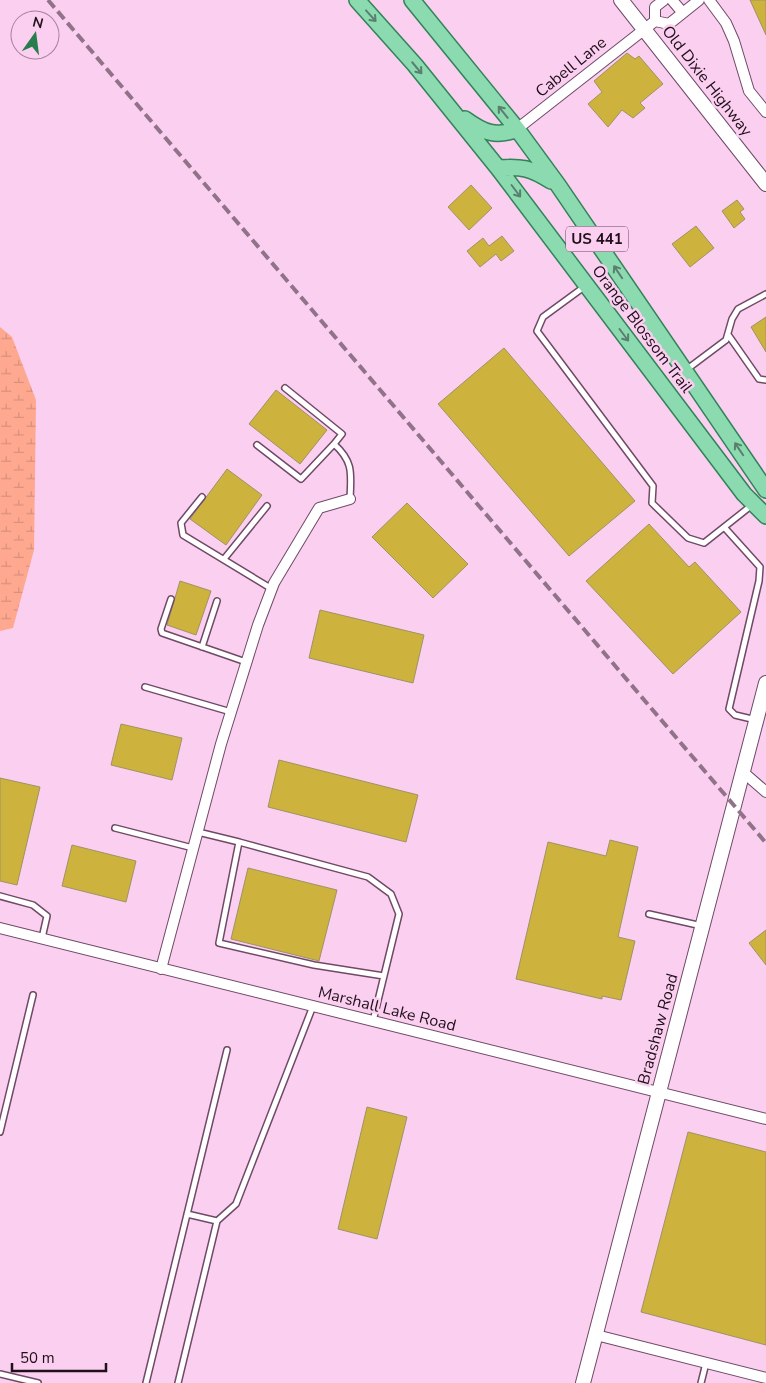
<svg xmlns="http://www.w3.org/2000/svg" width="766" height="1383" viewBox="0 0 766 1383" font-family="'Nunito Sans',sans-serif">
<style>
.wetland{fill:url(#wetland-marsh)}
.building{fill:#cdb23d;stroke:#9e9365}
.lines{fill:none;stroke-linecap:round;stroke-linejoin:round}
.lane-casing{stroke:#6f4a66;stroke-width:8}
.street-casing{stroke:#6f4a66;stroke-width:12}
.secondary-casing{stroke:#6f4a66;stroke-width:16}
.primary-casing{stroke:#32835a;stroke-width:18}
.lane{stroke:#fff;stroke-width:5}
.street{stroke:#fff;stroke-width:10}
.secondary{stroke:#fff;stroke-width:14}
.primary{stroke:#8bdab0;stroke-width:15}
.rail{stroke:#917389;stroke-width:4;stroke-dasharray:10 5;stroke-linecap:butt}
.oneway{stroke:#5a7f6d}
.labels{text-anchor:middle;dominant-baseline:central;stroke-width:5;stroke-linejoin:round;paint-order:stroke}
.shield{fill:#fbcfef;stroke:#61495b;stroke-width:1}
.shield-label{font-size:15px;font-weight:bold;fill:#1f101b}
.street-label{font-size:16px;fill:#1f101b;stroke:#fbcfef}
</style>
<defs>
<pattern id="wetland-marsh" width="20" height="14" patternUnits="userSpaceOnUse" patternTransform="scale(1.25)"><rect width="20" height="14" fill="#fea890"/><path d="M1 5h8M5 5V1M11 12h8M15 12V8" fill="none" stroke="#d9907c"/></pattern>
</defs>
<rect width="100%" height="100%" fill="#fbcfef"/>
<path class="wetland" d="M 0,327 L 12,337 L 36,400 L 34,550 L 13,628 L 0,631 Z"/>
<path class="building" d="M 750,0 L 766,0 L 766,35 Z
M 627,53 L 635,59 L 639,56 L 663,84 L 640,103 L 645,108 L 633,118 L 622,110 L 608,127 L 588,104 L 602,92 L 594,81 Z
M 471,185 L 492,208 L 469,230 L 448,207 Z
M 737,200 L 744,209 L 740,212 L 745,219 L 734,228 L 722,211 Z
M 696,226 L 714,248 L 690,267 L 672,244 Z
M 502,236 L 514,251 L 501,261 L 496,254 L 480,267 L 467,251 L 483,238 L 489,246 Z
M 766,317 L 766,352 L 751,327 Z
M 504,348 L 635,501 L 569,556 L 438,404 Z
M 276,390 L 327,430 L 300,464 L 249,424 Z
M 227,469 L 262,495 L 226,545 L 190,519 Z
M 407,503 L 468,564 L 433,598 L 372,537 Z
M 649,524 L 689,567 L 695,562 L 741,612 L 673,674 L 586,581 Z
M 180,581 L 211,591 L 196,635 L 167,625 Z
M 320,610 L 424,635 L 413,683 L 309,658 Z
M 121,724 L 182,738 L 172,780 L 111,765 Z
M 279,760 L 418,795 L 406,842 L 268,807 Z
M 0,778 L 40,787 L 17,885 L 0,881 Z
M 610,840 L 638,847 L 618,937 L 635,941 L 621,1000 L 602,996 L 602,999 L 516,979 L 548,842 L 606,856 Z
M 72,845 L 136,861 L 126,902 L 62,886 Z
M 248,868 L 337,890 L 319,961 L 231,939 Z
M 766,930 L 766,965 L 749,943 Z
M 367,1107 L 407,1117 L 377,1239 L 338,1229 Z
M 688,1132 L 766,1152 L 766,1345 L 641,1312 Z"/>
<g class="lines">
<defs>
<path id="lane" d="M 584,287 L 543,317 L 537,331 L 653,486 L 652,503 L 688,538 L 704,543 L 752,505
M 729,336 L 759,379 L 766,380
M 686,370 L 726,340 L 732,319 L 738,309 L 766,294
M 285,388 L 342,434 L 334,444
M 257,445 L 301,479 L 334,444 C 354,462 351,474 350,499
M 202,497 L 181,523 L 183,535 L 272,589
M 724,527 L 760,567 L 759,581 L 729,709 L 735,715 L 756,720
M 224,559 L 267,506
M 171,599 L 161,629 L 162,633 L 246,662
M 202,647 L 217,601
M 145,687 L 231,712
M 115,828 L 193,848
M 198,832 L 239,842 L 219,943 L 314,965 L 384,976
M 239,842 L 368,877 L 391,894 L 399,914 L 373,1021
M 0,896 L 33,905 L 47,916 L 42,938
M 649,914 L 702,926
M 0,1132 L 33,995
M 187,1214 L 217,1221
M 0,1374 L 38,1383
M 146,1383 L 227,1050
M 178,1383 L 217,1221 L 236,1204 L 313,1006
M 701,1383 L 706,1363"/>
<path id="street" d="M 672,0 L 683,13
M 709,0 L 726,23 L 734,41 L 749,91 L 766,112
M 655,21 L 669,24 L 699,0
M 655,21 L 655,7 L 664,0
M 517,129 L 655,21
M 743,772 L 766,792
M 0,928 L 766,1119
M 161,969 L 221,744 L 258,625 L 274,583 L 319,508 L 350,499
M 596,1335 L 766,1378"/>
<path id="secondary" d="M 621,0 L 766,184
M 583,1383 L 766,683"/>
<path id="primary" d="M 357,0 L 415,65 L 498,168 L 744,494 L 766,516
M 412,0 L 517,129 L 558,185 L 766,490
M 465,119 C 483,132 496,138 517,129
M 498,168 C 521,166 531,168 551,181"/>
</defs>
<use href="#lane" class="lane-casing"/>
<use href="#street" class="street-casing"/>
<use href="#secondary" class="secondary-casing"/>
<use href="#primary" class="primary-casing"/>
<use href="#lane" class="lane"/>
<use href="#street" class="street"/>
<use href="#secondary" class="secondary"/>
<use href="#primary" class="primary"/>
<path class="rail" d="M 48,0 L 766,843"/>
</g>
<defs><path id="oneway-shaft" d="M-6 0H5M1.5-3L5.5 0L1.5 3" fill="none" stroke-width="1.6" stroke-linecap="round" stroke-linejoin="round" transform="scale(1.25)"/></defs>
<g class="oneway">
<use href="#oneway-shaft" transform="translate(371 16) rotate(48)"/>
<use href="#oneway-shaft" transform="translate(417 68) rotate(50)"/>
<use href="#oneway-shaft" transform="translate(503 112) rotate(-129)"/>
<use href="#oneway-shaft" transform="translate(516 191) rotate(53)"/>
<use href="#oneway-shaft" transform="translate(618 272) rotate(-124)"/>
<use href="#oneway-shaft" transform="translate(624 335) rotate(53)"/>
<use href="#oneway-shaft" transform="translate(739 449) rotate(-124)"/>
</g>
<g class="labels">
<rect class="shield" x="566" y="226.5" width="62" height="25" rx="4"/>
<g class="shield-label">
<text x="597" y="239">US 441</text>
</g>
<g class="street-label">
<text transform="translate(571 67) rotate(-39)">Cabell Lane</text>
<text transform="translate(707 81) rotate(52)">Old Dixie Highway</text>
<text transform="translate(642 329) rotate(53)">Orange Blossom Trail</text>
<text transform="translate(387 1009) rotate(14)">Marshall Lake Road</text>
<text transform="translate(658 1029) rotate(-75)">Bradshaw Road</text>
</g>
</g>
<g transform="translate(35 35) rotate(14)"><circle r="24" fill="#fbcfef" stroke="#a3839a"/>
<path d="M0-4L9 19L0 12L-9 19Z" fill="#287d4f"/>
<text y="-8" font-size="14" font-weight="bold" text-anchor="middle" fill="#1f101b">N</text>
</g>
<path d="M12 1363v8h94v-8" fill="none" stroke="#1f101b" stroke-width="2.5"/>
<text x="20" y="1363" font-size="15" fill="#1f101b" stroke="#fbcfef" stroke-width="4" paint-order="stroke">50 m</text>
</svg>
